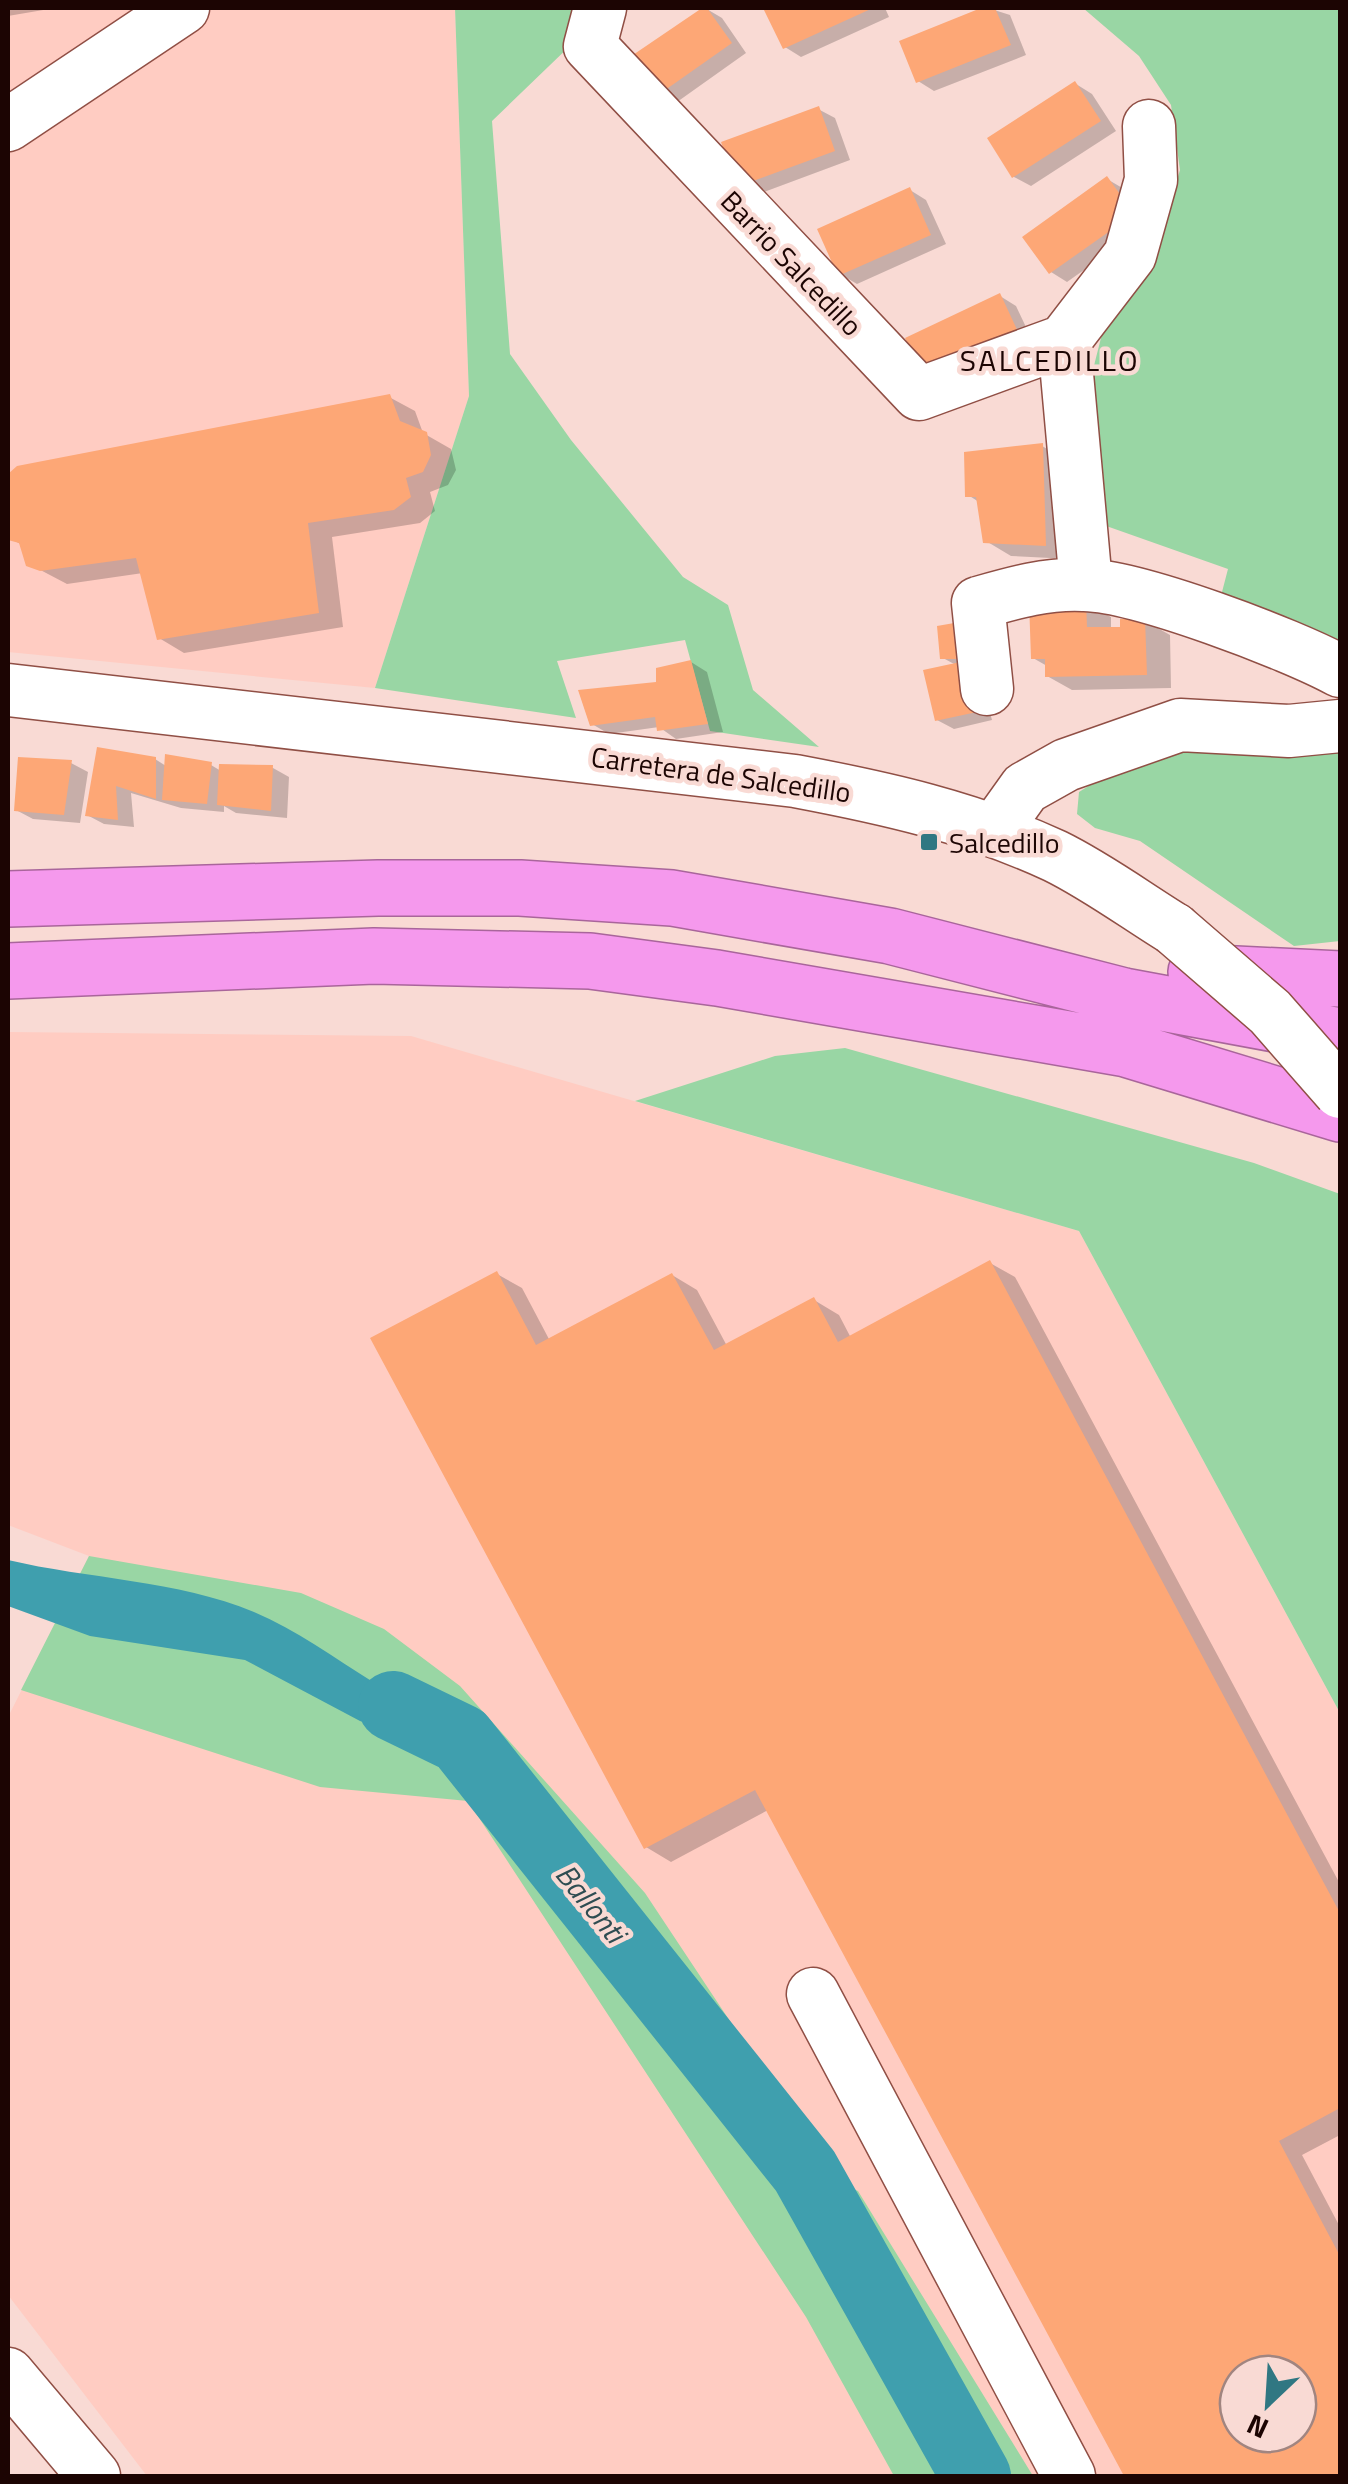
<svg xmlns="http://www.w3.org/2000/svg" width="1348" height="2484" viewBox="0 0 1348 2484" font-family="'Titillium Web',sans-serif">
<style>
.built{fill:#ffccc2;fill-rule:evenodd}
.green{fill:#99d6a4}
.water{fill:#3f9fae}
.shadow{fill:#0003;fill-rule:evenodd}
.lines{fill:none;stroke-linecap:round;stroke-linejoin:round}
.river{stroke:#3f9fae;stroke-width:70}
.building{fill:#fda776;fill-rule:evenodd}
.minor-casing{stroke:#904f45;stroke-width:55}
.highway-casing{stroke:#a9659b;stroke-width:58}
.minor{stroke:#fff;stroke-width:52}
.highway{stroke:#f599ed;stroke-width:55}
.minor-bridge-casing{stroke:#904f45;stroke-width:55;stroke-linecap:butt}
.minor-bridge{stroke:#fff;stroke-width:52}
.poi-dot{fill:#307782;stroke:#f9dad4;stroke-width:4}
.labels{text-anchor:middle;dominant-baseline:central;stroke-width:9;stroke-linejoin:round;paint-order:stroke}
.street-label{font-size:28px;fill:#1c0503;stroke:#f9dad4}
.poi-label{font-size:28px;fill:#1c0503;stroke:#f9dad4;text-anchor:start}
.neighbourhood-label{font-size:30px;letter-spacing:2.5px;fill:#1c0503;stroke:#f9dad4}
.water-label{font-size:30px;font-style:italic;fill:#2f4d52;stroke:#f9dad4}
</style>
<rect width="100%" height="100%" fill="#f9dad4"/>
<path class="built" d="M 8,8 L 455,8 L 469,396 L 375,688 L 8,652 Z
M 8,1032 L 411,1036 L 1079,1231 L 1340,1713 L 1340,2476 L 147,2476 L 8,2295 L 8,1717 L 89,1556 L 8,1525 ZM 1238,2374 L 1298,2374 L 1298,2434 L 1238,2434 Z"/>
<path class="green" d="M 455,8 L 586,8 L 575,41 L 492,121 L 510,354 L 571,440 L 683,577 L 728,605 L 753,690 L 819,747 L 710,731 L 685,640 L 557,661 L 576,718 L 375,688 L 469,396 Z
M 1083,8 L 1340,8 L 1340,664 L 1216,615 L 1228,569 L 1095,522 L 1085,401 L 1102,334 L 1148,273 L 1180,170 L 1171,105 L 1139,56 Z
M 1340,740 L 1340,941 L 1294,946 L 1140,841 L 1095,828 L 1077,814 L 1079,792 L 1106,775 L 1177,744 Z
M 845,1048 L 1254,1163 L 1340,1194 L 1340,1713 L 1079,1231 L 635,1101 L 775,1056 Z
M 89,1556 L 301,1593 L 384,1629 L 460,1686 L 645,1893 L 836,2181 L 858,2191 L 1033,2476 L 894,2476 L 806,2317 L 468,1801 L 320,1787 L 21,1690 Z"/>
<path class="water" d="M 8,1560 C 88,1579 177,1580 254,1612 C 297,1630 334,1658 373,1682 C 411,1705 448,1723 477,1758 L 360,1721 L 245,1660 L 90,1636 L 8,1606 Z"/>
<path class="shadow" d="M 8,8 L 55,8 L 8,16 Z
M 705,8 L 722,18 L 746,53 L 670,107 L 653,98 Z
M 766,8 L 885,8 L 889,17 L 801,57 L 785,47 Z
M 988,8 L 1010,15 L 1026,55 L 934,91 L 918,81 L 902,42 Z
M 1076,84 L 1092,94 L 1116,131 L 1031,186 L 1014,177 L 990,139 Z
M 818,109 L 835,118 L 850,160 L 756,195 L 739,186 Z
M 1107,179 L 1124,189 L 1149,224 L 1067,282 L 1051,272 Z
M 910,190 L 926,200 L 946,244 L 857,284 L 840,274 Z
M 1000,296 L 1016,306 L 1034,344 L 927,377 Z
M 389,397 L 415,411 L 423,433 L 451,449 L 456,470 L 448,485 L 430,492 L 435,511 L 420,523 L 332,537 L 343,627 L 184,653 L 159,638 L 143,573 L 67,584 L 29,564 L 22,545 L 10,538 L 10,499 Z
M 1042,446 L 1067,460 L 1070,559 L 1011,556 L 986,541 L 979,502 L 968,495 Z
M 1086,603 L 1111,617 L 1111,629 L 1145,621 L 1170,635 L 1171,688 L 1072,690 L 1047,676 L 1047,666 L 1033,658 Z
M 967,628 L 992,720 L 954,729 L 937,720 L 956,665 L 943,658 Z
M 691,662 L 707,672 L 723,732 L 676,739 L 659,727 L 609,734 L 592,724 Z
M 99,750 L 155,759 L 166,766 L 211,765 L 221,771 L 273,768 L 289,777 L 287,818 L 236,813 L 224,806 L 224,812 L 181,808 L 131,793 L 134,827 L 104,824 L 87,815 Z
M 71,763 L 88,772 L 80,823 L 33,819 L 16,810 Z
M 990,1263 L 1015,1277 L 1340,1884 L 1340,2135 L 1302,2155 L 1340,2227 L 1340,2476 L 1126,2476 L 768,1810 L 671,1862 L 646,1847 L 497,1274 L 522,1288 L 550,1341 L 672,1275 L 697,1290 L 727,1346 L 814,1300 L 839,1315 L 851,1338 ZM 1238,2374 L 1298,2374 L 1298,2434 L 1238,2434 Z"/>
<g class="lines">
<path class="river" d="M 393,1706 L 461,1739 L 805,2171 L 976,2476"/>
</g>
<path class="building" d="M 702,8 L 707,8 L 732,43 L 651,100 L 624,61 Z
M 763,8 L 873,8 L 783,49 Z
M 981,8 L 995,8 L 1011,45 L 916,83 L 899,41 Z
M 1075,81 L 1101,121 L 1012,178 L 987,138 Z
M 819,106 L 835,151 L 737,187 L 721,142 Z
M 1107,176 L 1134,214 L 1049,274 L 1022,237 Z
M 910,187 L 931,235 L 838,276 L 817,229 Z
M 1000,293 L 1019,334 L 925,379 L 905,338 Z
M 390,394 L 400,421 L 427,432 L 431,455 L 423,472 L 406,478 L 411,497 L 394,510 L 308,523 L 319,613 L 157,640 L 136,558 L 40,571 L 26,566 L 19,543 L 8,540 L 8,474 L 17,466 Z
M 1043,443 L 1046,546 L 983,543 L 976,497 L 965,497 L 964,452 Z
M 1086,600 L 1087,627 L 1120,627 L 1120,619 L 1145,618 L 1147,675 L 1045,677 L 1045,659 L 1031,659 L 1029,601 Z
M 960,622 L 961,659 L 940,659 L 937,626 Z
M 691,660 L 708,724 L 657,731 L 655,717 L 590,726 L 578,690 L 656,682 L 656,668 Z
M 965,661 L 977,712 L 935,721 L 923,670 Z
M 97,747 L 156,757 L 156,799 L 116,786 L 118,820 L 85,816 Z
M 165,754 L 212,762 L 207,804 L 162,800 Z
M 18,757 L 72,760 L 64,815 L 14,811 Z
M 219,764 L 273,765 L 271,811 L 217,805 Z
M 990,1260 L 1340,1913 L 1340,2108 L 1279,2141 L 1340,2256 L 1340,2476 L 1124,2476 L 755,1790 L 644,1849 L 370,1338 L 497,1271 L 536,1345 L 672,1273 L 714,1350 L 814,1297 L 838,1342 ZM 1238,2374 L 1298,2374 L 1298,2434 L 1238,2434 Z"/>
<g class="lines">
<defs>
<path id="minor" d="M 600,8 L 590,46 L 919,394 L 1064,341 L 1130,255 L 1151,180 L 1149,126
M 8,125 L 183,8
M 1064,341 L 1086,584
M 987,689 L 978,603 C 1013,593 1047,583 1084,585 C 1138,586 1291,644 1340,671
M 8,690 L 795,781 C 885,798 971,817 1055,856 C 1096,876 1135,905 1174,929
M 995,830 L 1025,788 L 1066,765 L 1180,725 L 1289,731 L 1340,726
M 813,1994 L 1069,2476
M 8,2374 L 94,2476"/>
<path id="highway" d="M 8,899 L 378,888 L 520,888 L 672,898 L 890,936 L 1124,996 L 1340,1036
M 8,971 L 374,956 L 590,961 L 717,978 L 1126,1049 L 1340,1114
M 1196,972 L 1340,979"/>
</defs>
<use href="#minor" class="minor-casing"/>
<use href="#highway" class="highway-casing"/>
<use href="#minor" class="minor"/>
<use href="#highway" class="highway"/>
<defs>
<path id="minor-bridge" d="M 1174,929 L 1270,1012 L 1340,1092"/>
</defs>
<use href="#minor-bridge" class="minor-bridge-casing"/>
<use href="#minor-bridge" class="minor-bridge"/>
</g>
<rect class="poi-dot" x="919" y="832" width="20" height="20" rx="5"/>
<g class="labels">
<g class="street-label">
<text transform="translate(792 263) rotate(46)">Barrio Salcedillo</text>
<text transform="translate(721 774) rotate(8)">Carretera de Salcedillo</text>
</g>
<g class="poi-label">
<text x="949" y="842">Salcedillo</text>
</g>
<g class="neighbourhood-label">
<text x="1050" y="360">SALCEDILLO</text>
</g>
<g class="water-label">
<text transform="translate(591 1903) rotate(51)">Ballonti</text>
</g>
</g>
<rect width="1348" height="2484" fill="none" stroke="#1c0503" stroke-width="20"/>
<g transform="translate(1268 2404) rotate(205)"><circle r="48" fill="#f9dad4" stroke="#a18580" stroke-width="2.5"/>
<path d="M0-8L18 38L0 25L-18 38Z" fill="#307782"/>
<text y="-15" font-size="28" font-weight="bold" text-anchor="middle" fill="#1c0503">N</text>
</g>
</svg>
